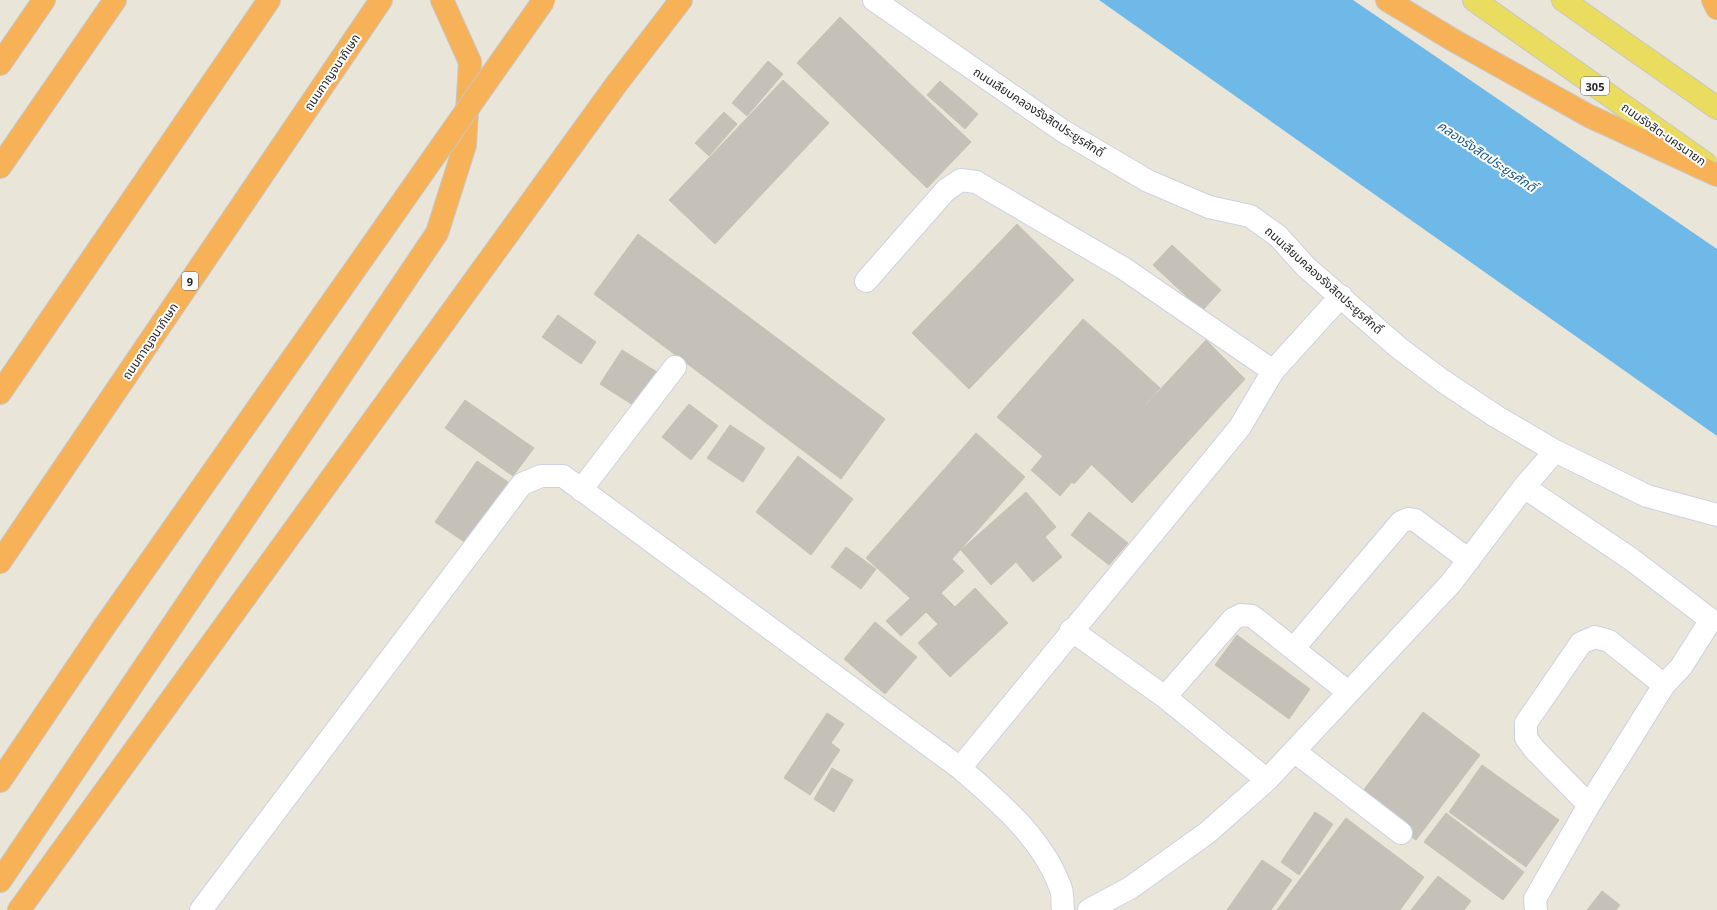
<svg xmlns="http://www.w3.org/2000/svg" width="1717" height="910" viewBox="0 0 1717 910" font-family="'Open Sans','Noto Sans Thai',sans-serif">
<style>
.water{fill:#6fb9e9}
.building{fill:#c5c1b9;stroke:#c5c1b3}
.lines{fill:none;stroke-linecap:round;stroke-linejoin:round}
.minor-casing{stroke:#cfd0e0;stroke-width:24}
.major-casing{stroke:#c7c7c7;stroke-width:24}
.highway-casing{stroke:#c7c7c7;stroke-width:24}
.minor{stroke:#fff;stroke-width:22}
.major{stroke:#eadc5e;stroke-width:22}
.highway{stroke:#f7b157;stroke-width:22}
.highway-bridge-casing{stroke:#c7c7c7;stroke-width:24;stroke-linecap:butt}
.highway-bridge{stroke:#f7b157;stroke-width:22}
.labels{text-anchor:middle;dominant-baseline:central;stroke-width:4;stroke-linejoin:round;paint-order:stroke}
.shield{fill:#fff;stroke:#686868;stroke-width:1}
.shield-label{font-size:11px;font-weight:bold;fill:#272727}
.street-label{font-size:12px;fill:#272727;stroke:#fff}
.water-label{font-size:13px;font-style:italic;fill:#125591;stroke:#fff}
</style>
<rect width="100%" height="100%" fill="#eae5d9"/>
<path class="water" d="M 1099,0 L 1353,0 L 1717,249 L 1717,436 Z"/>
<path class="building" d="M 840,17 L 971,142 L 927,188 L 797,63 Z
M 768,61 L 783,74 L 747,116 L 732,103 Z
M 783,80 L 829,123 L 715,244 L 669,200 Z
M 940,81 L 978,114 L 965,129 L 927,95 Z
M 724,112 L 737,124 L 709,156 L 695,143 Z
M 1017,224 L 1074,280 L 969,389 L 912,333 Z
M 638,234 L 885,419 L 841,479 L 594,294 Z
M 1172,245 L 1221,290 L 1202,311 L 1153,265 Z
M 558,315 L 596,342 L 581,364 L 542,337 Z
M 1083,319 L 1124,355 L 1037,451 L 997,417 Z
M 1206,340 L 1245,379 L 1132,503 L 1091,464 Z
M 622,350 L 657,372 L 636,407 L 600,384 Z
M 1124,355 L 1160,388 L 1074,484 L 1037,451 Z
M 465,400 L 534,448 L 513,476 L 445,428 Z
M 689,404 L 718,426 L 691,460 L 662,437 Z
M 730,425 L 765,448 L 743,482 L 707,458 Z
M 976,433 L 1025,477 L 952,559 L 910,598 L 866,558 Z
M 798,456 L 853,499 L 811,555 L 756,512 Z
M 1043,456 L 1072,482 L 1060,496 L 1031,470 Z
M 477,461 L 508,482 L 466,543 L 435,522 Z
M 1026,492 L 1056,527 L 1045,537 L 1062,557 L 1033,582 L 1016,562 L 991,585 L 961,550 Z
M 1089,512 L 1128,543 L 1109,565 L 1071,535 Z
M 846,547 L 876,569 L 861,589 L 831,567 Z
M 952,559 L 964,571 L 941,593 L 955,607 L 975,588 L 1008,623 L 950,677 L 918,643 L 938,624 L 926,612 L 901,636 L 886,621 Z
M 875,622 L 917,657 L 885,694 L 844,659 Z
M 1237,635 L 1310,689 L 1289,719 L 1215,665 Z
M 1423,712 L 1480,755 L 1416,840 L 1359,796 Z
M 827,713 L 844,724 L 831,743 L 840,750 L 810,795 L 784,778 Z
M 1482,765 L 1559,820 L 1526,867 L 1449,812 Z
M 832,768 L 853,780 L 834,812 L 814,799 Z
M 1315,812 L 1333,824 L 1299,875 L 1281,862 Z
M 1446,813 L 1524,872 L 1503,900 L 1424,842 Z
M 1346,818 L 1424,877 L 1400,910 L 1277,910 Z
M 1262,860 L 1292,880 L 1271,910 L 1227,910 Z
M 1438,876 L 1471,901 L 1464,910 L 1411,910 Z
M 1602,891 L 1620,905 L 1616,910 L 1587,910 Z"/>
<g class="lines">
<defs>
<path id="minor" d="M 874,0 L 1063,131 L 1148,181 L 1209,207 L 1250,216 L 1278,236 L 1306,267 L 1399,348 L 1443,381 L 1497,417 L 1555,451 L 1647,496 L 1717,515
M 866,281 L 946,190 L 961,180 L 976,182 L 1123,268 L 1273,371
M 1524,487 L 1631,559 L 1711,620 L 1681,667 L 1664,685 L 1589,805 L 1535,899 L 1536,910
M 581,490 L 675,367
M 1071,630 L 1165,697 L 1267,780 L 1451,583 L 1524,487 L 1555,451
M 1294,648 L 1401,522 L 1408,519 L 1415,520 L 1469,560
M 1165,697 L 1233,619 L 1241,615 L 1252,616 L 1348,692
M 1294,751 L 1401,833
M 960,768 C 999,802 1043,838 1061,889 C 1063,895 1062,903 1063,910
M 1589,805 L 1535,750 L 1526,738 L 1526,723 L 1581,643 L 1595,637 L 1609,641 L 1664,685
M 201,910 L 522,484 L 541,476 L 563,476 L 960,768 L 1240,427 L 1273,371 L 1341,296
M 1089,910 L 1130,888 L 1207,833 L 1267,780"/>
<path id="major" d="M 1474,0 L 1705,163
M 1563,0 L 1717,108"/>
<path id="highway" d="M 1387,0 L 1453,40 L 1589,116 L 1717,175
M 1713,0 L 1717,8
M 0,64 L 44,0
M 0,167 L 115,0
M 0,393 L 269,0
M 0,562 L 381,0
M 0,781 L 104,627
M 0,881 L 437,233 L 465,145 L 470,62 L 442,0
M 19,910 L 615,86 L 681,0"/>
</defs>
<use href="#minor" class="minor-casing"/>
<use href="#major" class="major-casing"/>
<use href="#highway" class="highway-casing"/>
<use href="#minor" class="minor"/>
<use href="#major" class="major"/>
<use href="#highway" class="highway"/>
<defs>
<path id="highway-bridge" d="M 104,627 L 544,0"/>
</defs>
<use href="#highway-bridge" class="highway-bridge-casing"/>
<use href="#highway-bridge" class="highway-bridge"/>
</g>
<g class="labels">
<g class="shield">
<rect x="1581" y="77" width="28" height="18" rx="3"/>
<rect x="182" y="272" width="16" height="18" rx="3"/>
</g>
<g class="shield-label">
<text x="1595" y="86">305</text>
<text x="190" y="281">9</text>
</g>
<g class="street-label">
<text transform="translate(332 72) rotate(-56)">ถนนกาญจนาภิเษก</text>
<text transform="translate(1039 112) rotate(33)">ถนนเลียบคลองรังสิตประยูรศักดิ์</text>
<text transform="translate(1664 134) rotate(35)">ถนนรังสิต-นครนายก</text>
<text transform="translate(1324 280) rotate(42)">ถนนเลียบคลองรังสิตประยูรศักดิ์</text>
<text transform="translate(150 341) rotate(-56)">ถนนกาญจนาภิเษก</text>
</g>
<g class="water-label">
<text transform="translate(1487 156) rotate(34)">คลองรังสิตประยูรศักดิ์</text>
</g>
</g>
</svg>
